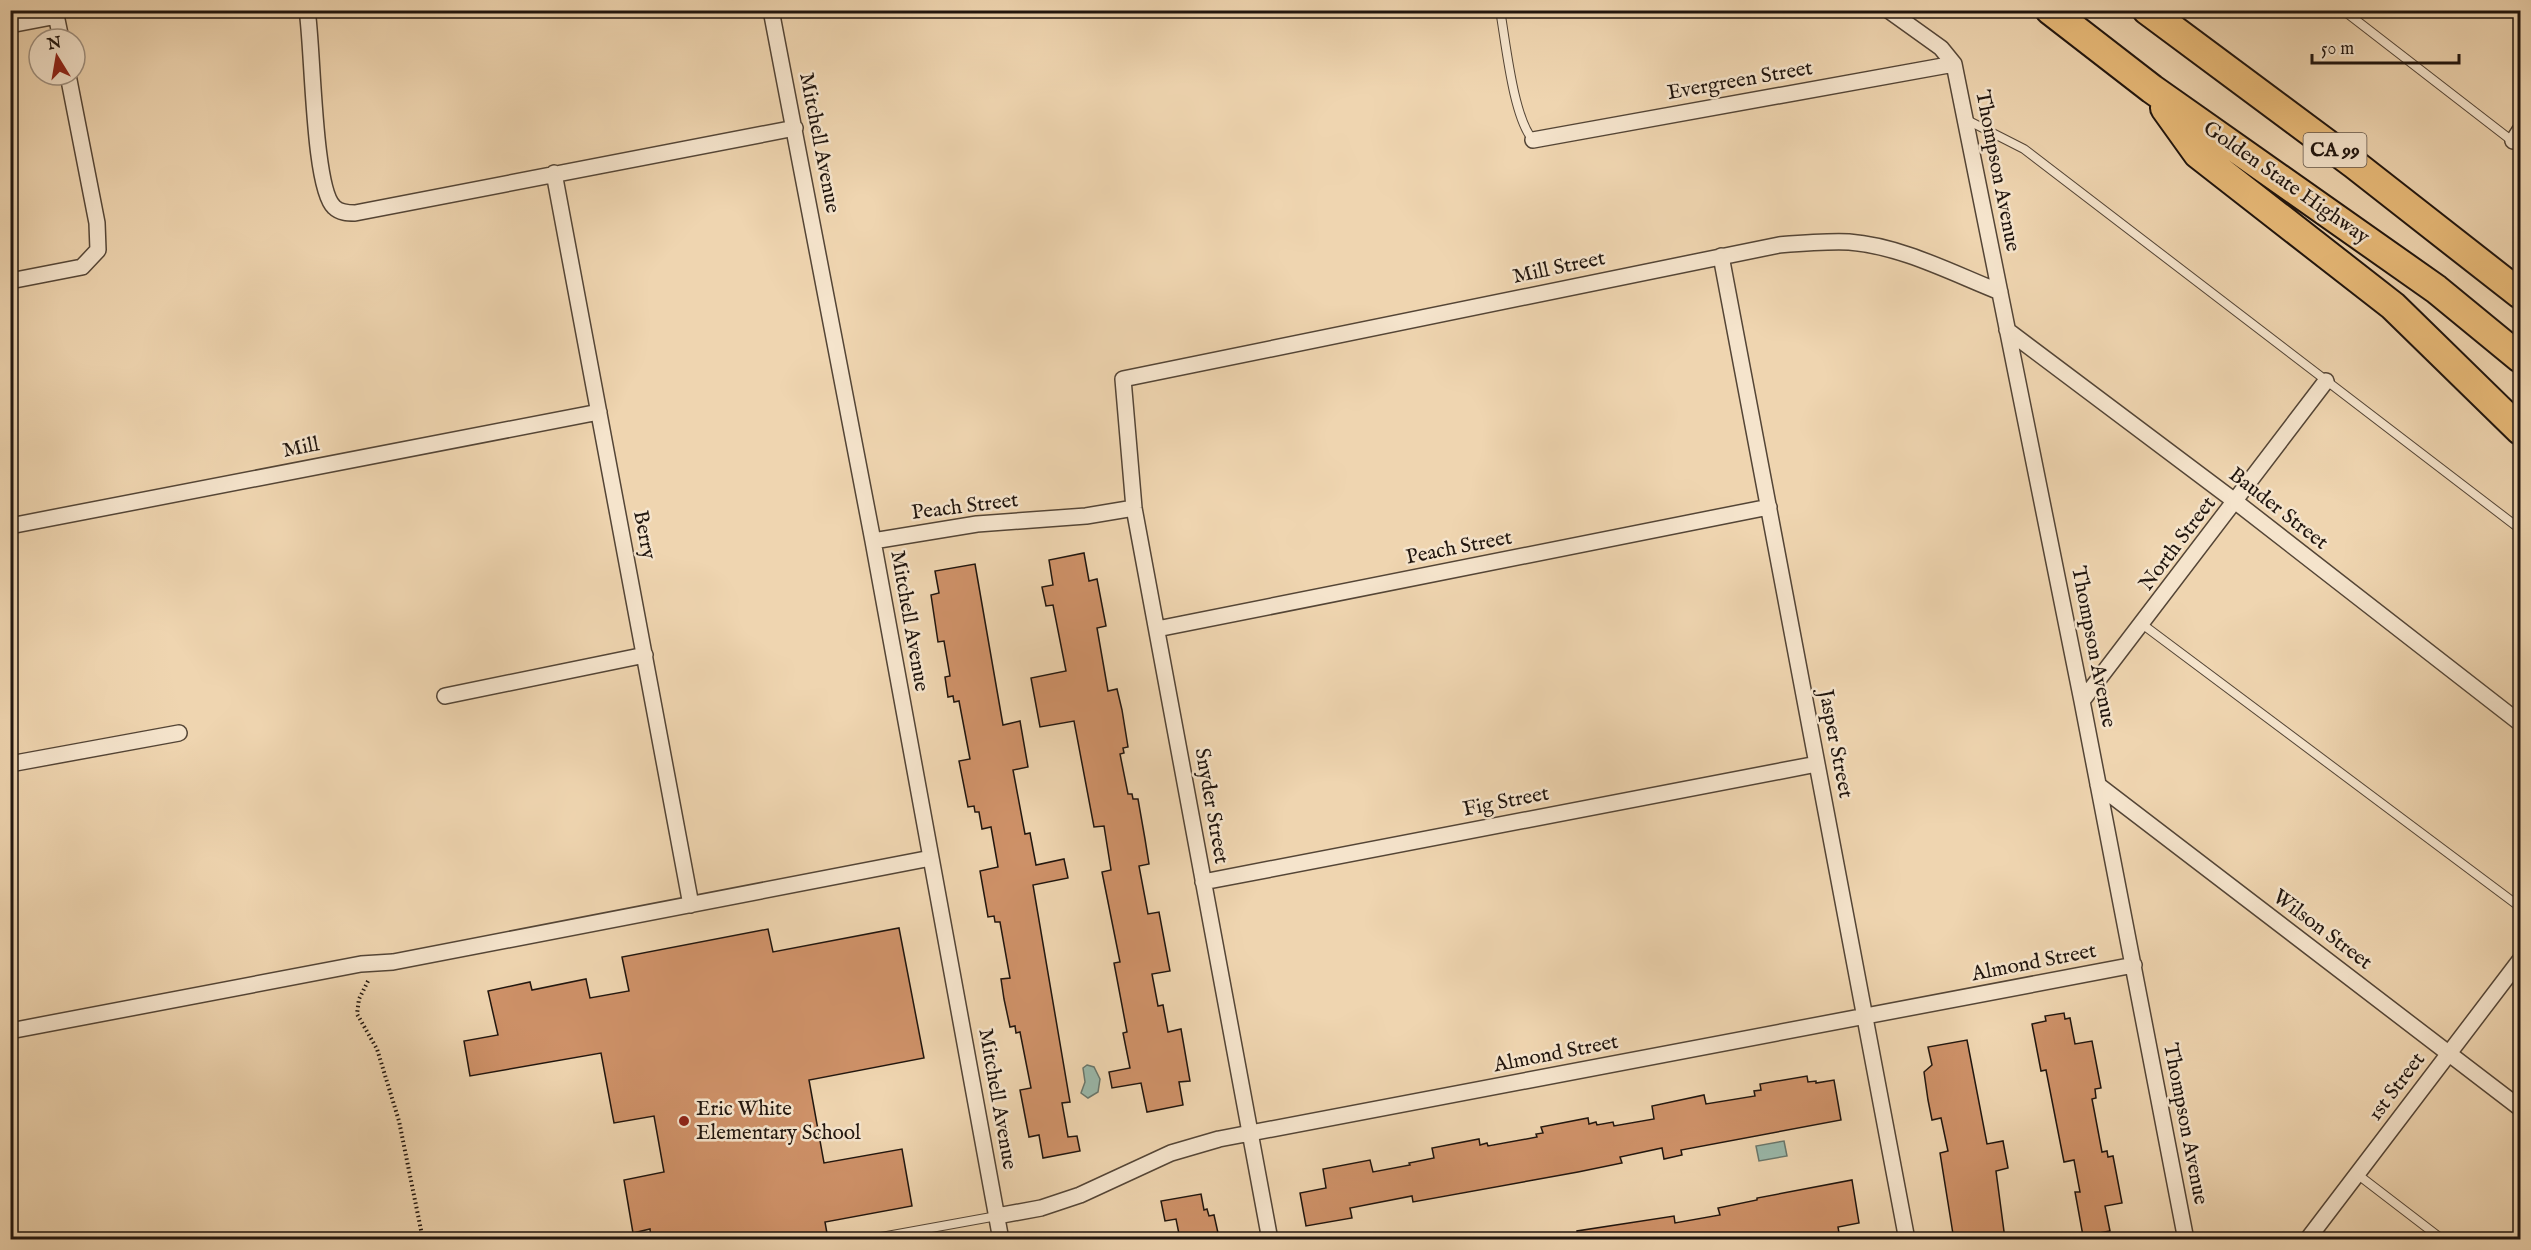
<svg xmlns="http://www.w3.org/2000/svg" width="2531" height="1250" viewBox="0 0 2531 1250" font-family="'IM FELL English',serif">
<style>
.water{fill:#9ab9ab;stroke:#69776c;stroke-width:1.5}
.building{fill:#cf9269;stroke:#20150e;stroke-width:1.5}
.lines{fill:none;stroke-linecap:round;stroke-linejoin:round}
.service-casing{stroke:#544536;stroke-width:10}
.minor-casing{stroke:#544536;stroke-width:18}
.motorway-casing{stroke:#20150e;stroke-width:32}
.path{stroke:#20150e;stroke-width:4;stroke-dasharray:1.5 3;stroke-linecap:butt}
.service{stroke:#f5e4cc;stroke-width:8}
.minor{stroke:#f5e4cc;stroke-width:15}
.motorway{stroke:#e8ba78;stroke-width:28}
.poi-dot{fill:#8f2418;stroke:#f5e4cc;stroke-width:2}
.labels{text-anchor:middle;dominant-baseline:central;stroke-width:5;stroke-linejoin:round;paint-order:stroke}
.shield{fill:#f5e4cc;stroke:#605347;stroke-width:1.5}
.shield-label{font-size:20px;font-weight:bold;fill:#20150e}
.street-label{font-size:21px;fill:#20150e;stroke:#f5e4cc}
.poi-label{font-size:21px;fill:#20150e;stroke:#f5e4cc;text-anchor:start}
</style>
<rect width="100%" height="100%" fill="#efd5b0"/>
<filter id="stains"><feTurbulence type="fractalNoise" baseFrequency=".00333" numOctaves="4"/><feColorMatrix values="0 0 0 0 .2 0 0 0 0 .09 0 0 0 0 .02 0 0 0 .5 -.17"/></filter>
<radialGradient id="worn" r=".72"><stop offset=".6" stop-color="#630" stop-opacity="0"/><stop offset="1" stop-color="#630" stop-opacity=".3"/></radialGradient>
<path class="water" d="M 1087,1065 L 1094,1067 L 1100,1079 L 1098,1092 L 1088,1098 L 1081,1093 L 1085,1082 L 1083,1068 Z
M 1784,1141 L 1787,1156 L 1759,1161 L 1756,1146 Z"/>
<path class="building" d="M 1084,553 L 1089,581 L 1097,579 L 1106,626 L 1097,628 L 1108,691 L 1117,689 L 1122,710 L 1128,747 L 1123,748 L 1124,753 L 1120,754 L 1128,794 L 1132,794 L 1133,799 L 1138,799 L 1145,839 L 1149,864 L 1139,866 L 1148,914 L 1159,912 L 1170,971 L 1152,974 L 1158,1006 L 1163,1005 L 1168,1032 L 1181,1029 L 1190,1081 L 1179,1082 L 1183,1105 L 1147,1112 L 1141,1083 L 1112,1088 L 1109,1072 L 1130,1068 L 1123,1033 L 1127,1032 L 1114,963 L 1120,962 L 1102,872 L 1111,870 L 1104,826 L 1094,827 L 1074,721 L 1040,727 L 1031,678 L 1066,671 L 1053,605 L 1046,606 L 1042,587 L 1053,585 L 1049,560 Z
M 975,564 L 1003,725 L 1020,721 L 1028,767 L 1013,770 L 1025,834 L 1030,833 L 1036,865 L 1064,859 L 1068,878 L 1033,885 L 1070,1102 L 1062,1103 L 1068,1137 L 1077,1136 L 1080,1151 L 1043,1158 L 1039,1135 L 1029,1137 L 1020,1090 L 1031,1088 L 1020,1032 L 1016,1033 L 1015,1026 L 1010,1027 L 1004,999 L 1001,979 L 1010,978 L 1000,922 L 995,922 L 994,916 L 988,917 L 980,871 L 998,867 L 991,827 L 982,829 L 979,812 L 975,812 L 974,806 L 968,807 L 959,761 L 970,759 L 959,701 L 954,702 L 953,696 L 948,697 L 945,677 L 950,676 L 944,641 L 938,642 L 931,595 L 939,593 L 935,571 Z
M 899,928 L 924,1058 L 809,1080 L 824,1163 L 902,1149 L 912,1206 L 825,1222 L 828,1239 L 651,1239 L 650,1229 L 633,1233 L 624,1180 L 664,1172 L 654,1116 L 614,1123 L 601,1053 L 470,1076 L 464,1041 L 498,1035 L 488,991 L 530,982 L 532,990 L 586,979 L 590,998 L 629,991 L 622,957 L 768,929 L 773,952 Z
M 2064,1013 L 2065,1019 L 2070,1018 L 2075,1044 L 2092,1041 L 2101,1088 L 2095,1089 L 2096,1098 L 2092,1099 L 2102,1152 L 2107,1151 L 2108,1157 L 2113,1156 L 2122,1203 L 2105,1206 L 2110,1231 L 2083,1236 L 2075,1192 L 2080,1192 L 2074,1160 L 2064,1162 L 2046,1070 L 2041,1071 L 2032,1024 L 2046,1021 L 2045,1016 Z
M 1967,1040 L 1987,1144 L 2003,1141 L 2008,1168 L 1996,1171 L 2005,1239 L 1960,1239 L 1959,1233 L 1953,1234 L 1940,1153 L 1948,1151 L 1941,1118 L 1932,1120 L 1928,1100 L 1924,1072 L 1932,1065 L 1928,1047 Z
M 1807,1076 L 1808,1082 L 1816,1081 L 1816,1083 L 1834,1080 L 1841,1120 L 1681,1150 L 1682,1155 L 1664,1159 L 1662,1148 L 1620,1157 L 1622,1163 L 1578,1172 L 1413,1202 L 1412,1196 L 1350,1208 L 1352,1218 L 1306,1226 L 1300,1193 L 1326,1188 L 1323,1169 L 1370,1160 L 1373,1172 L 1410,1165 L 1409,1163 L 1434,1158 L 1432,1148 L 1479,1139 L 1480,1145 L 1487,1143 L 1488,1146 L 1537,1137 L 1536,1134 L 1543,1133 L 1541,1127 L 1588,1118 L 1589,1124 L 1596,1122 L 1597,1125 L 1613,1122 L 1614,1126 L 1654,1119 L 1652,1106 L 1704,1095 L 1706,1104 L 1755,1096 L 1754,1091 L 1761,1090 L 1760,1084 Z
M 1852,1180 L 1859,1223 L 1838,1227 L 1839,1233 L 1811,1239 L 1791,1239 L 1790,1235 L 1783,1237 L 1782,1233 L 1750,1239 L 1578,1239 L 1577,1231 L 1674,1216 L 1675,1223 L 1720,1215 L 1718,1208 L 1757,1200 L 1757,1198 Z
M 1201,1194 L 1204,1210 L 1207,1209 L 1209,1216 L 1214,1215 L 1218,1233 L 1180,1239 L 1176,1219 L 1165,1221 L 1161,1201 Z"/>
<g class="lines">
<defs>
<path id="service" d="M 1500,10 C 1506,43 1513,117 1533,140
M 2343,10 L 2520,147
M 1967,120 L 2024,149 L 2520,529
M 2142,624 L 2520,907
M 2357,1174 L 2443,1240
M 865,1240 L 997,1216"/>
<path id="minor" d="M 55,10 L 61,39
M 307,10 C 313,46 313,188 334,207 C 340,213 348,213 355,213 L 795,128
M 771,10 L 873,541 L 1001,1240
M 1888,10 L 1941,48 L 1954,64 L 2082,701 L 2186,1240
M 10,25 L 57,16
M 1533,140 L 1954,64
M 2513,141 L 2520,130
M 554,173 L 691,905
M 1721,256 L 1907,1240
M 10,281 L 82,267 L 98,250 L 97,223 L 68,75
M 2007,330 L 2236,502 L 2520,723
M 10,526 L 599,412
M 873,541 L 977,524 L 1086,516 L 1134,508
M 1157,629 L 1769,507
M 445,696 L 645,655
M 2082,701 L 2326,381
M 10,764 L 179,733
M 2098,785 L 2520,1108
M 1203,882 L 1817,764
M 10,1031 L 361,964 L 393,962 L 931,858
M 997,1216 L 1041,1208 L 1080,1195 L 1171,1153 L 1219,1139 L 2134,965
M 1270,1240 L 1134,508 L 1123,379 L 1779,245 C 1803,243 1826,241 1849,242 C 1901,246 1952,273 2000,292
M 2307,1240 L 2520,960"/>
<path id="motorway" d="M 2050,10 L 2152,89 L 2436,289 L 2520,358
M 2147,10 L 2354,164 L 2520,294
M 2165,108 L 2198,154 L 2393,306 L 2520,430"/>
</defs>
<use href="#service" class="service-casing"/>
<use href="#minor" class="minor-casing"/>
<use href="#motorway" class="motorway-casing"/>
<path class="path" d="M 368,981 L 359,999 L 357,1014 L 377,1049 L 399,1121 L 423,1240"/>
<use href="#service" class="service"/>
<use href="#minor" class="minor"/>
<use href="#motorway" class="motorway"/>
</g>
<circle class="poi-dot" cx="684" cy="1121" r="6"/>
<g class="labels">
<rect class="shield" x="2303.5" y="133" width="63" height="34" rx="4.5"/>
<g class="shield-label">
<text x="2335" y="150">CA 99</text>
</g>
<g class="street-label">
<text transform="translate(1740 81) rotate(-10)">Evergreen Street</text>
<text transform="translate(819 143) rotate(79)">Mitchell Avenue</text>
<text transform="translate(1997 171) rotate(79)">Thompson Avenue</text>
<text transform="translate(2286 183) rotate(35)">Golden State Highway</text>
<text transform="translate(1559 268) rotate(-12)">Mill Street</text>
<text transform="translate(301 448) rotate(-11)">Mill</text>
<text transform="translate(965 507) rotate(-7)">Peach Street</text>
<text transform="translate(2278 509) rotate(38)">Bauder Street</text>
<text transform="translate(644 535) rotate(79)">Berry</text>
<text transform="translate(2178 544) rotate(-53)">North Street</text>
<text transform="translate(1459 548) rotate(-11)">Peach Street</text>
<text transform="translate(909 621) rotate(80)">Mitchell Avenue</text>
<text transform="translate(2093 647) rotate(79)">Thompson Avenue</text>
<text transform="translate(1835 744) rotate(79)">Jasper Street</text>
<text transform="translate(1506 802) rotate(-11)">Fig Street</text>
<text transform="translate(1211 806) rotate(80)">Snyder Street</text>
<text transform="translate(2322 930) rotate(37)">Wilson Street</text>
<text transform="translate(2034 963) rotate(-11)">Almond Street</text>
<text transform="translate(1556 1054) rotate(-11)">Almond Street</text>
<text transform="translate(2397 1087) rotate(-53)">1st Street</text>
<text transform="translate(997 1099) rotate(80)">Mitchell Avenue</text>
<text transform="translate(2185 1124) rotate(79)">Thompson Avenue</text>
</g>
<g class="poi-label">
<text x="696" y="1109">Eric White<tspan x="696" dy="24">Elementary School</tspan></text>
</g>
</g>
<rect width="2531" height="1250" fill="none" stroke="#efd5b0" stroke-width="36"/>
<rect x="12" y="12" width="2507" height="1226" fill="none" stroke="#20150e" stroke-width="3"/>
<rect x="18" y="18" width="2495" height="1214" fill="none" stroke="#20150e" stroke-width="1.5"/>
<g transform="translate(57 57) rotate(349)"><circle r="28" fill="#f5e4cc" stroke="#a09180" stroke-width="1.5"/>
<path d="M0-4.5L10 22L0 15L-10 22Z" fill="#8f2418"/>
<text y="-9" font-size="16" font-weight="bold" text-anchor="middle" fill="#20150e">N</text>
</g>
<path d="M2312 54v9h147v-9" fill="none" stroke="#20150e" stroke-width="3"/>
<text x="2321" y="54" font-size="18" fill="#20150e" stroke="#f5e4cc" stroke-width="4.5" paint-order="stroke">50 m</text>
<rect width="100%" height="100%" filter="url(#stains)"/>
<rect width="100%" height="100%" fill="url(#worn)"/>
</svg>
